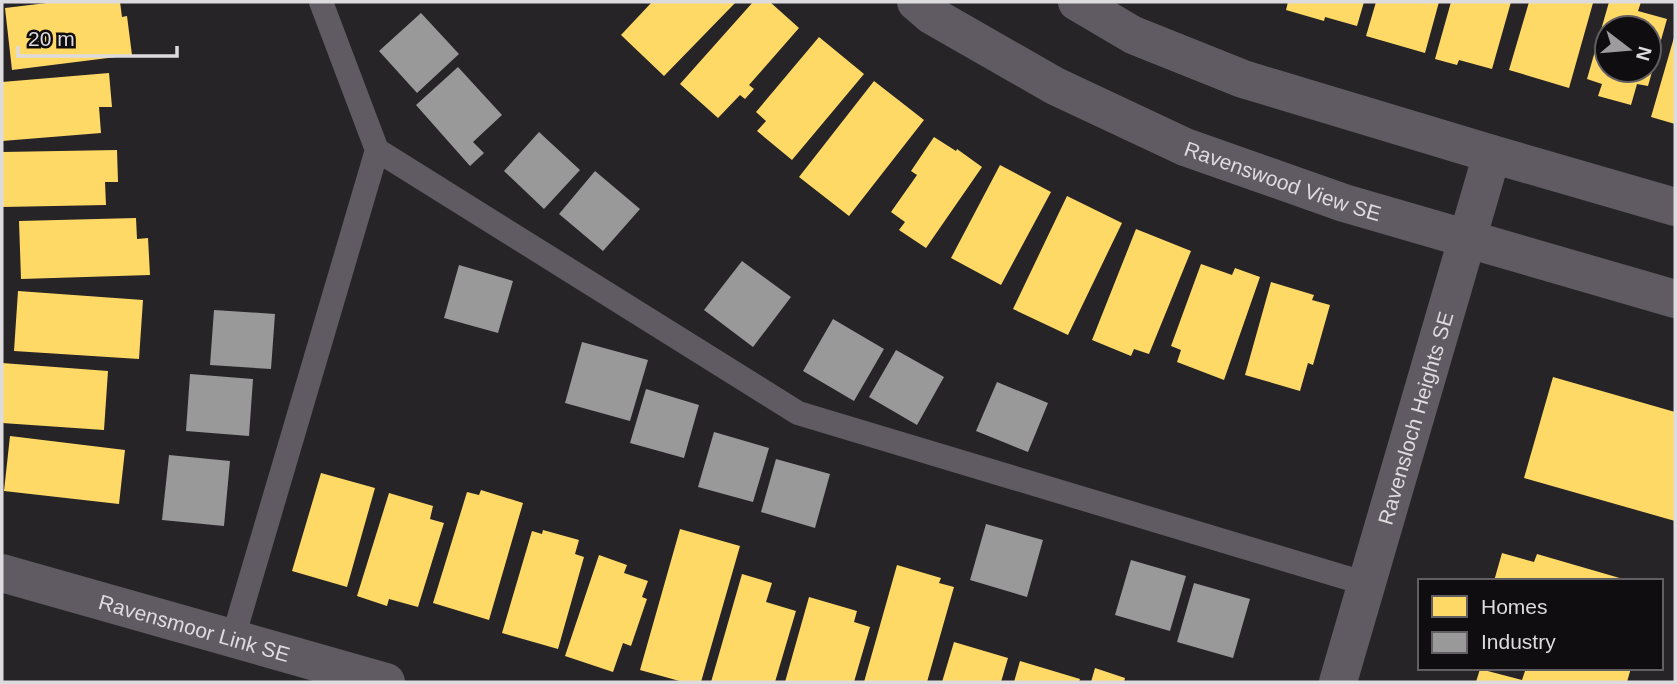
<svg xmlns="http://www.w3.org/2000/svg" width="1677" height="684" viewBox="0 0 1677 684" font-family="Arial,sans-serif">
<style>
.homes{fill:#ffd966;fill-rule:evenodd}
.industry{fill:#999}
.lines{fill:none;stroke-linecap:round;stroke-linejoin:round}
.lane{stroke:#605a62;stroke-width:24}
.street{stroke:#605a62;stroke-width:38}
.labels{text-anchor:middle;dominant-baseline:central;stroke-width:7;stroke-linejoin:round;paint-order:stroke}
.street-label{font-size:21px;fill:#dedbdf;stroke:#0f0d0f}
</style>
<rect width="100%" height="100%" fill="#262427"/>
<path class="homes" d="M 55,2 L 120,2 L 122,17 L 127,16 L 132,55 L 12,70 L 5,8 Z
M 652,2 L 736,2 L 664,76 L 621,35 Z
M 753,2 L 770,2 L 799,28 L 749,85 L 754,89 L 745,99 L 740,95 L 718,118 L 680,84 Z
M 1288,2 L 1364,2 L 1357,26 L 1325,17 L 1324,21 L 1286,10 Z
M 1376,2 L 1439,2 L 1425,53 L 1366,36 Z
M 1451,2 L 1511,2 L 1492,69 L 1459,60 L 1457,65 L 1435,59 Z
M 1529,2 L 1593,3 L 1569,88 L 1509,70 Z
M 1609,2 L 1641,2 L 1638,11 L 1667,19 L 1648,86 L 1637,84 L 1631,105 L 1598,96 L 1602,84 L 1587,79 ZM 1607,28 L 1649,28 L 1649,70 L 1607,70 Z
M 1675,34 L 1675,124 L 1651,117 Z
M 819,37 L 864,74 L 792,160 L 757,131 L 766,121 L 756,112 Z
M 109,73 L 112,107 L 99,107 L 101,133 L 2,141 L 2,82 Z
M 874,81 L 924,120 L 849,216 L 799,177 Z
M 934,137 L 956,151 L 957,149 L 982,167 L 926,248 L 899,230 L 905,222 L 891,212 L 917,175 L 911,171 Z
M 117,150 L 118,182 L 105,182 L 106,205 L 2,207 L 2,152 Z
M 1000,165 L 1051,192 L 1001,285 L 951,258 Z
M 1067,196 L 1122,223 L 1068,335 L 1013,309 Z
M 136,218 L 137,239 L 148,238 L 150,275 L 21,279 L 19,221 Z
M 1136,229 L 1191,251 L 1149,354 L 1134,349 L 1131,356 L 1092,340 Z
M 1201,264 L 1232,275 L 1235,268 L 1260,277 L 1224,380 L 1177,362 L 1181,350 L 1171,346 Z
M 1271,282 L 1314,295 L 1312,300 L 1330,305 L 1313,365 L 1308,363 L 1300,391 L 1245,375 Z
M 18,291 L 143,300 L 139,359 L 14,351 Z
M 2,363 L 108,371 L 104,430 L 2,423 Z
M 1553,377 L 1675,412 L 1675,521 L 1524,478 Z
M 10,436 L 125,450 L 119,504 L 4,491 Z
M 321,473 L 375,488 L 347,587 L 292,571 Z
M 481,490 L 523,503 L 489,620 L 433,603 L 467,492 L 479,495 Z
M 389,493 L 433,506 L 430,519 L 444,523 L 418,607 L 389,599 L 387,606 L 357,596 Z
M 680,529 L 740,546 L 701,682 L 683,682 L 640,670 Z
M 543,530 L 579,540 L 575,554 L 584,557 L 558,649 L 502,633 L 532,531 L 542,534 Z
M 1502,553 L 1534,562 L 1537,554 L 1630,581 L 1494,581 Z
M 599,555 L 627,565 L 624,573 L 648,581 L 642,597 L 647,599 L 631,646 L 623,643 L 613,672 L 565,656 Z
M 897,565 L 941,578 L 939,583 L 954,587 L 927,682 L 864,682 Z
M 742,574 L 772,583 L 766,602 L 796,611 L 775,682 L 711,682 Z
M 809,597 L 857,611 L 854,622 L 870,627 L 854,682 L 785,682 Z
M 954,642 L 1008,658 L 1001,682 L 942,682 Z
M 1020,661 L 1080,679 L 1079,682 L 1014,682 Z
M 1095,668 L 1125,678 L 1124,682 L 1091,682 Z
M 1526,668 L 1631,668 L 1627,682 L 1476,682 L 1480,669 L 1522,680 Z"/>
<path class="industry" d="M 421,13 L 459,54 L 417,93 L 379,51 Z
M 458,67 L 502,115 L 473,142 L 484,153 L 470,166 L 416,105 Z
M 539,132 L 580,170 L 544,209 L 504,171 Z
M 595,171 L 640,209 L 603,251 L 559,214 Z
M 742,261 L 791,297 L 753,347 L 704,310 Z
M 459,265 L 513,281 L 498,333 L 444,318 Z
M 214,310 L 275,314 L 271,369 L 210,365 Z
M 833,319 L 884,349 L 854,401 L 803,371 Z
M 582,342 L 648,360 L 630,421 L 565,403 Z
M 896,350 L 944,377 L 917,425 L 869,397 Z
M 190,374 L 253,379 L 249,436 L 186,431 Z
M 997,382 L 1048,403 L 1028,452 L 976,431 Z
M 646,389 L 699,405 L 684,458 L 630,443 Z
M 714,432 L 769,448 L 753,502 L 698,487 Z
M 169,455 L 230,461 L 224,526 L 162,520 Z
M 776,459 L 830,474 L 815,528 L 761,512 Z
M 986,524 L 1043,540 L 1027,597 L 970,580 Z
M 1131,560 L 1186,576 L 1170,631 L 1115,615 Z
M 1194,583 L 1250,599 L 1233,658 L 1177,642 Z"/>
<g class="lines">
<path class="lane" d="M 321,2 L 377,150 L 798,413 L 1367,584
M 233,638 L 377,150"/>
<g class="street">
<path id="s1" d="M 916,2 L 931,15 L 1055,86 L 1185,147 L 1344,203 L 1675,299"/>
<path d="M 1077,2 L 1133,35 L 1243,79 L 1492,154 L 1675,207"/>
<path id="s2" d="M 2,573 L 386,682"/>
<path id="s3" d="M 1338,682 L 1492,154"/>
</g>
</g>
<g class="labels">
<g class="street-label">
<text stroke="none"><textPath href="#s1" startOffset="410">Ravenswood View SE</textPath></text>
<text stroke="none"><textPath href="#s3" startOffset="275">Ravensloch Heights SE</textPath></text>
<text stroke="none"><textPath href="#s2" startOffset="200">Ravensmoor Link SE</textPath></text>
</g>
</g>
<rect width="1677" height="684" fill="none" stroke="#dedbdf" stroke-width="7"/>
<rect x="1418" y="579" width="245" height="91" fill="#0f0d0f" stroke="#625f62" stroke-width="2"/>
<rect x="1432" y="596" width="35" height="21" fill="#ffd966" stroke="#625f62" stroke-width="2"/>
<text x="1481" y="614" font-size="21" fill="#dedbdf">Homes</text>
<rect x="1432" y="632" width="35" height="21" fill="#999999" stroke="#625f62" stroke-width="2"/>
<text x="1481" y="649" font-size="21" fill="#dedbdf">Industry</text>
<g transform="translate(1628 49) rotate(106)"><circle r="33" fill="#0f0d0f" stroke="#625f62" stroke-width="2"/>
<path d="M0-5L12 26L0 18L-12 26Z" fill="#9e9b9f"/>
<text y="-10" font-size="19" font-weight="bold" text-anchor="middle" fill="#dedbdf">N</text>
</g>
<path d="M18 46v10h159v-10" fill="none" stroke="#dedbdf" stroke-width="3.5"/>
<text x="28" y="46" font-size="21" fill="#dedbdf" stroke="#0f0d0f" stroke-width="5" paint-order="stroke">20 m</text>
</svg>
